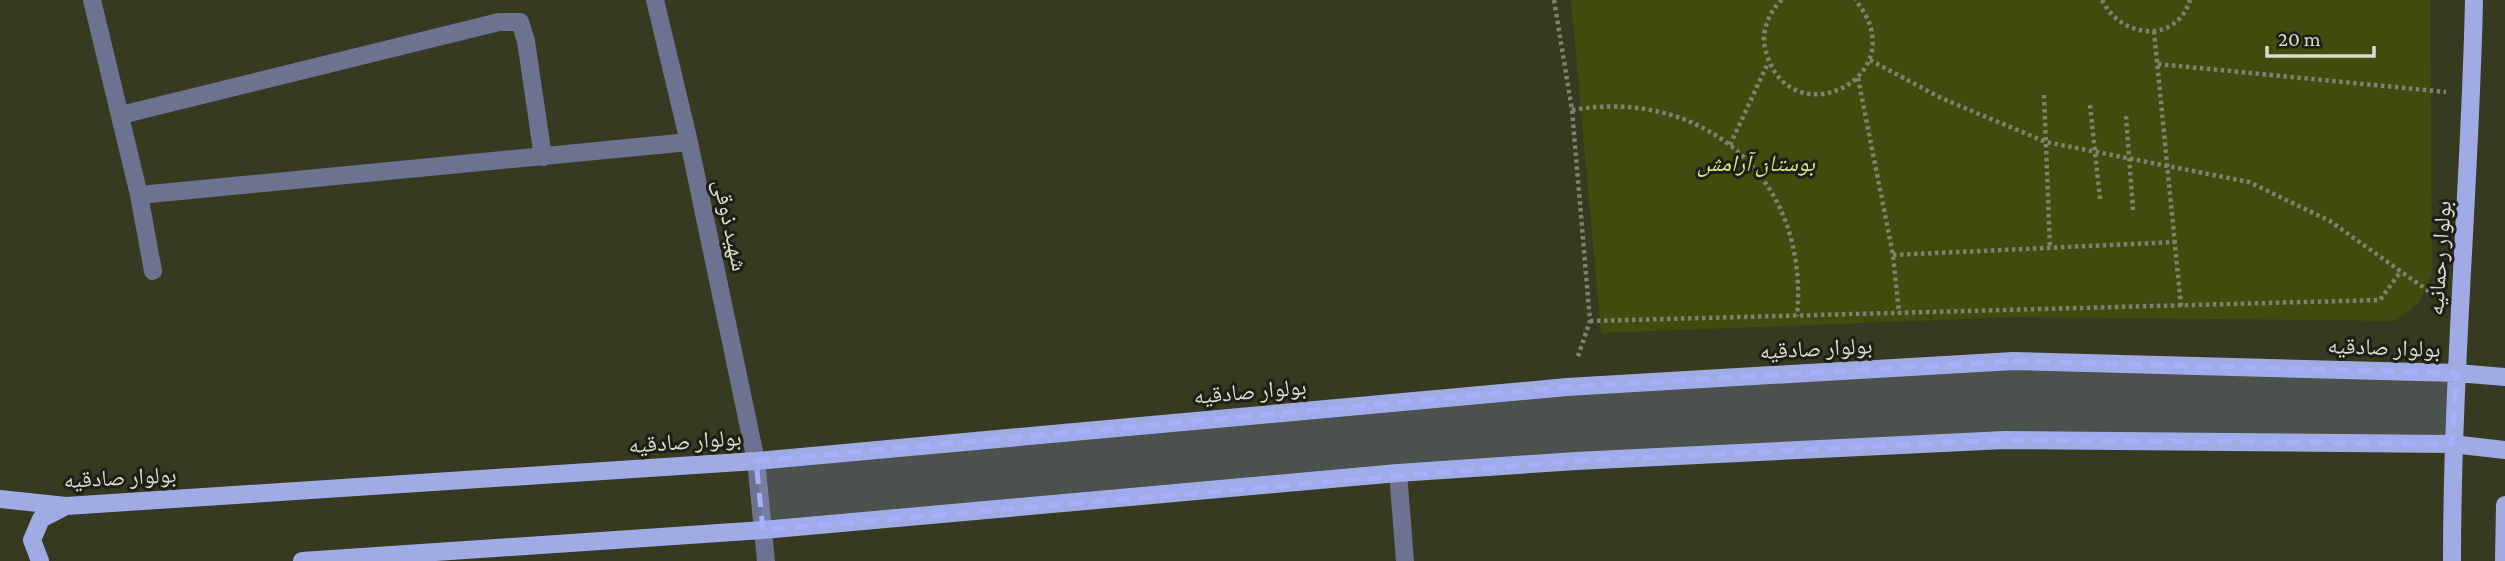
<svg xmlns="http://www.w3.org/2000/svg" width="2505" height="561" viewBox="0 0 2505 561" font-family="'Crimson Pro','Noto Naskh Arabic',serif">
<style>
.green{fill:#414b0d}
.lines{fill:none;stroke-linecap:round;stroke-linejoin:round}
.path{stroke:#7d816d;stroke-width:4.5;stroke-dasharray:3.5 3.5;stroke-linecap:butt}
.minor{stroke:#6c728f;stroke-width:18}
.major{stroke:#a0abe5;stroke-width:18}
.marked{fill:#a5b1fc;fill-opacity:0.2;stroke:#a5b1fc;stroke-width:5;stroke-dasharray:14 9;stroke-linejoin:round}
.labels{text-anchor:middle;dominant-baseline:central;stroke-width:6;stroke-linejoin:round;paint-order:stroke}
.park-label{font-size:23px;font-style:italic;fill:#d4e881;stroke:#1e2015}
.street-label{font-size:23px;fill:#d9ddce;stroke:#1e2015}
</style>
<rect width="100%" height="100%" fill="#353a21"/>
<path class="green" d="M 1571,0 L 2430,0 L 2432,274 L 2419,302 L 2395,321 L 2019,317 L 1601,333 Z"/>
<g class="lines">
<path class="path" d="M 1554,0 L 1572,110 L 1590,321 L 1577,359
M 1782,0 C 1769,11 1761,32 1765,48 C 1787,142 1920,76 1855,0
M 2102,0 C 2120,38 2176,45 2190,0
M 2154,31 L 2181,306
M 1870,60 L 1941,98 L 2046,142 L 2249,182 L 2330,221 L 2434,295
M 2158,64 L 2446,92
M 1858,78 L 1893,255 L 1899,313
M 2044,95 L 2050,248
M 2090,105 L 2100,199
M 1572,110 C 1705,87 1810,179 1797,316
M 2126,116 L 2133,210
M 1730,145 L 1768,63
M 1893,255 L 2175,242
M 1590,321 L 2380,300 L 2401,271"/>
<path class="minor" d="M 92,0 L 139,195 L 153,271
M 655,0 L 689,142 L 756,461 L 766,561
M 121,115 L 499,22 L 520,22 L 526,41 L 543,157
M 139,195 L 689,142
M 1398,473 L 1405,561"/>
<path class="major" d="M 0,499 L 66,506 L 756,461 L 1567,387 L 2013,361 L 2457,373 L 2505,377
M 40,561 L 32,540 L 41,519 L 66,506
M 302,561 L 763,530 L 1398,473 L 1576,461 L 2005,440 L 2452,444 L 2505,450
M 2452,561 C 2452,374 2470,187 2474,0
M 2504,561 L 2505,505"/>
</g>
<path class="marked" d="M 2013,361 L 2457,373 L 2452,444 L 2005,440 L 1576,461 L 763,530 L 756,461 L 1567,387 Z"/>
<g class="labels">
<g class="park-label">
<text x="1756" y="163">بوستان آرامش</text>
</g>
<g class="street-label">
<text transform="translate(731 225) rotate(78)">شهید ذوقی</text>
<text transform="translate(2439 258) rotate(-86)">بولوار رحمانیه</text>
<text transform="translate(2384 347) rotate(2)">بولوار صادقیه</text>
<text transform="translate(1816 348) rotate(-3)">بولوار صادقیه</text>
<text transform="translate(1250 391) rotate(-5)">بولوار صادقیه</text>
<text transform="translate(685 441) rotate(-4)">بولوار صادقیه</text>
<text transform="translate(120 477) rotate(-3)">بولوار صادقیه</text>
</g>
</g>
<path d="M2267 46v10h107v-10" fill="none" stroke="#d9ddce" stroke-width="3.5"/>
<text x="2278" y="46" font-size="21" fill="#d9ddce" stroke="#1e2015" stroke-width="5" paint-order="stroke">20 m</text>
</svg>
